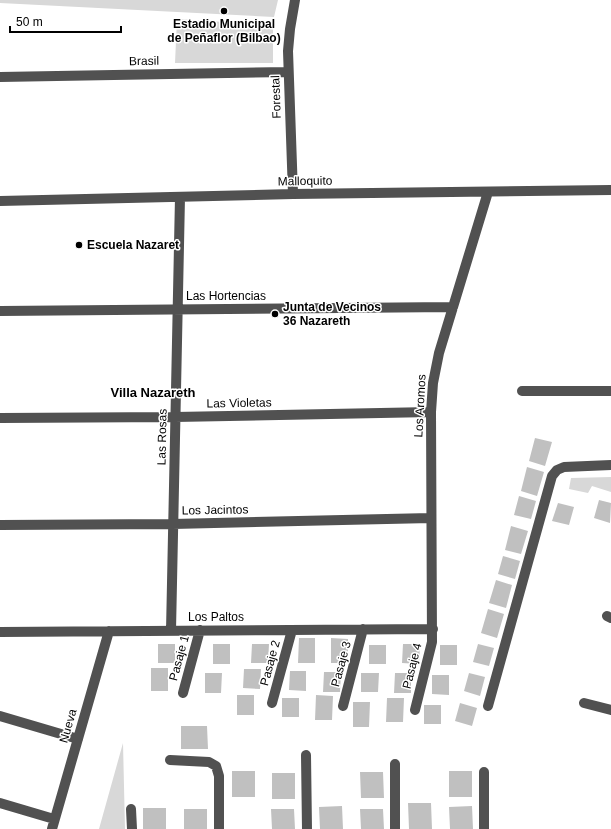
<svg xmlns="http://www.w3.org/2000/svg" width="611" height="829" viewBox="0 0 611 829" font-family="Arial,sans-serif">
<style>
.green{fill:#d8d8d8}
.building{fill:#c0c0c0}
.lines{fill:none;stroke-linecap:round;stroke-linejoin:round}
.minor{stroke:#515151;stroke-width:10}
.poi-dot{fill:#000;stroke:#fff;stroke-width:1.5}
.labels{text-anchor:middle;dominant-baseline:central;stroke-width:3;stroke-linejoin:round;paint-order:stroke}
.poi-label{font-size:12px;font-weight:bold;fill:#000;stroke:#fff;text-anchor:start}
.street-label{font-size:12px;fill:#000;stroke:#fff}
.neighbourhood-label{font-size:13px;font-weight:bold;fill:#000;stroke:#fff}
</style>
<rect width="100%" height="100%" fill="#fff"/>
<path class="green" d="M 0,0 L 278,0 L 274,17 L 0,3 Z
M 177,19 L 273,25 L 273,63 L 175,63 Z
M 611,477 L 611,492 L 592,486 L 588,493 L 569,489 L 571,478 Z
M 123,743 L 125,829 L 99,829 Z"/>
<path class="building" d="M 535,438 L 552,442 L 545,466 L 529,461 Z
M 527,467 L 544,472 L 537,496 L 521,491 Z
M 519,496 L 536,501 L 531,519 L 514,515 Z
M 599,500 L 611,503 L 610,523 L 594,518 Z
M 558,503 L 574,507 L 569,525 L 552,521 Z
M 511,526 L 528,531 L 521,554 L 505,550 Z
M 503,556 L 520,561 L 515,579 L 498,574 Z
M 496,580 L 512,585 L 506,608 L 489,603 Z
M 488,609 L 504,614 L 497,638 L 481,633 Z
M 299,638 L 315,638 L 315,663 L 298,663 Z
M 331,638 L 348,639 L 348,663 L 331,663 Z
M 158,644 L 175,644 L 175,663 L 158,663 Z
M 213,644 L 230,644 L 230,664 L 213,664 Z
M 252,644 L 269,644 L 268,663 L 251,663 Z
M 403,644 L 420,644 L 419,664 L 402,663 Z
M 478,644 L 494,648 L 489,666 L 473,662 Z
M 369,645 L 386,645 L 386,664 L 369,664 Z
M 440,645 L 457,645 L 457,665 L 440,665 Z
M 151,668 L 168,668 L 168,691 L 151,691 Z
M 244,669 L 261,669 L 260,689 L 243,688 Z
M 290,671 L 306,671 L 306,691 L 289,690 Z
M 324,672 L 341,672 L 340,692 L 323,692 Z
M 205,673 L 222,673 L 221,693 L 205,693 Z
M 361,673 L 379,673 L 378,692 L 361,692 Z
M 395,673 L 411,673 L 411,693 L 394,693 Z
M 469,673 L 485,677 L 480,696 L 464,691 Z
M 432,675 L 449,675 L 449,695 L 432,694 Z
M 237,695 L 254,695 L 254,715 L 237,715 Z
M 316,695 L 333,696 L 332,720 L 315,720 Z
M 282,698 L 299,698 L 299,717 L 282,717 Z
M 387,698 L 404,698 L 403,722 L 386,722 Z
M 353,702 L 370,702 L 369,727 L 353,727 Z
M 460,703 L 477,708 L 472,726 L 455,721 Z
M 424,705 L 441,705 L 441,724 L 424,724 Z
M 181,726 L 207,726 L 208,749 L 181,749 Z
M 232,771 L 255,771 L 255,797 L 232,797 Z
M 449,771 L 472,771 L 472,797 L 449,797 Z
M 360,772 L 383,772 L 384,798 L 361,798 Z
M 272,773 L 295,773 L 295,799 L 272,799 Z
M 408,803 L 431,803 L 432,829 L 409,829 Z
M 342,806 L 343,829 L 320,829 L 319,807 Z
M 472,806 L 473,829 L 450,829 L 449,807 Z
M 143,808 L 166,808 L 166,829 L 143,829 Z
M 184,809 L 207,809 L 207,829 L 184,829 Z
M 271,809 L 294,809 L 295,829 L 272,829 Z
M 360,809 L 383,809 L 384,829 L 361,829 Z"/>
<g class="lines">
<path class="minor" d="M 0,77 L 288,72
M 293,194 L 288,51 L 290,29 L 295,0
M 0,201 L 293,194 L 611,190
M 0,311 L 453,307
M 522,391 L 611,391
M 0,418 L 175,417 L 431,412
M 0,525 L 173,524 L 431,518
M 607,616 L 611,618
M 171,631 L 180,197
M 0,632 L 433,629
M 183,693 L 200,630
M 272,703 L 292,630
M 584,703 L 611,710
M 343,706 L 363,629
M 488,706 L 552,476 L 557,470 L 564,467 L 611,465
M 415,710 L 432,642 L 431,412 L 433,383 L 439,353 L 488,192
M 0,716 L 78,739
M 306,755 L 307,829
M 170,760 L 209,762 L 216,766 L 219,776 L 219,829
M 395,764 L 395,829
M 484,772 L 484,829
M 0,803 L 54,819
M 131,809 L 132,829
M 52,829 L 109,631"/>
</g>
<g class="poi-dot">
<circle cx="224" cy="11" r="4"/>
<circle cx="79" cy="245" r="4"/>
<circle cx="275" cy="314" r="4"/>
</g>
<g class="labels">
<g class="poi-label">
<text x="224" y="24" text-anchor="middle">Estadio Municipal<tspan x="224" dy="14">de Peñaflor (Bilbao)</tspan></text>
<text x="87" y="245">Escuela Nazaret</text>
<text x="283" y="307">Junta de Vecinos<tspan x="283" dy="14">36 Nazareth</tspan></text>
</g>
<g class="street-label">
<text transform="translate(144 61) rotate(-1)">Brasil</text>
<text transform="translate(276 97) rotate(-92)">Forestal</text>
<text transform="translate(305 181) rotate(-1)">Malloquito</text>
<text x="226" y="296">Las Hortencias</text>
<text transform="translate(239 403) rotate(-1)">Las Violetas</text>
<text transform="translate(420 406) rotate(-87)">Los Aromos</text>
<text transform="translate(162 437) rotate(-89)">Las Rosas</text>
<text transform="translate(215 510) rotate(-1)">Los Jacintos</text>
<text x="216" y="617">Los Paltos</text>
<text transform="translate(179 658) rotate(-75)">Pasaje 1</text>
<text transform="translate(270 663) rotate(-75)">Pasaje 2</text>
<text transform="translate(341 664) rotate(-75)">Pasaje 3</text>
<text transform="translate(412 666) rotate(-76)">Pasaje 4</text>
<text transform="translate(68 726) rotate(-74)">Nueva</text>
</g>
<g class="neighbourhood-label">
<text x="153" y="392">Villa Nazareth</text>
</g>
</g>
<path d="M10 26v6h111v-6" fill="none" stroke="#000000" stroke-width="2"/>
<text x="16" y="26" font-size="12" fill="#000000" stroke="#ffffff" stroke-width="3" paint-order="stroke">50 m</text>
</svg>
